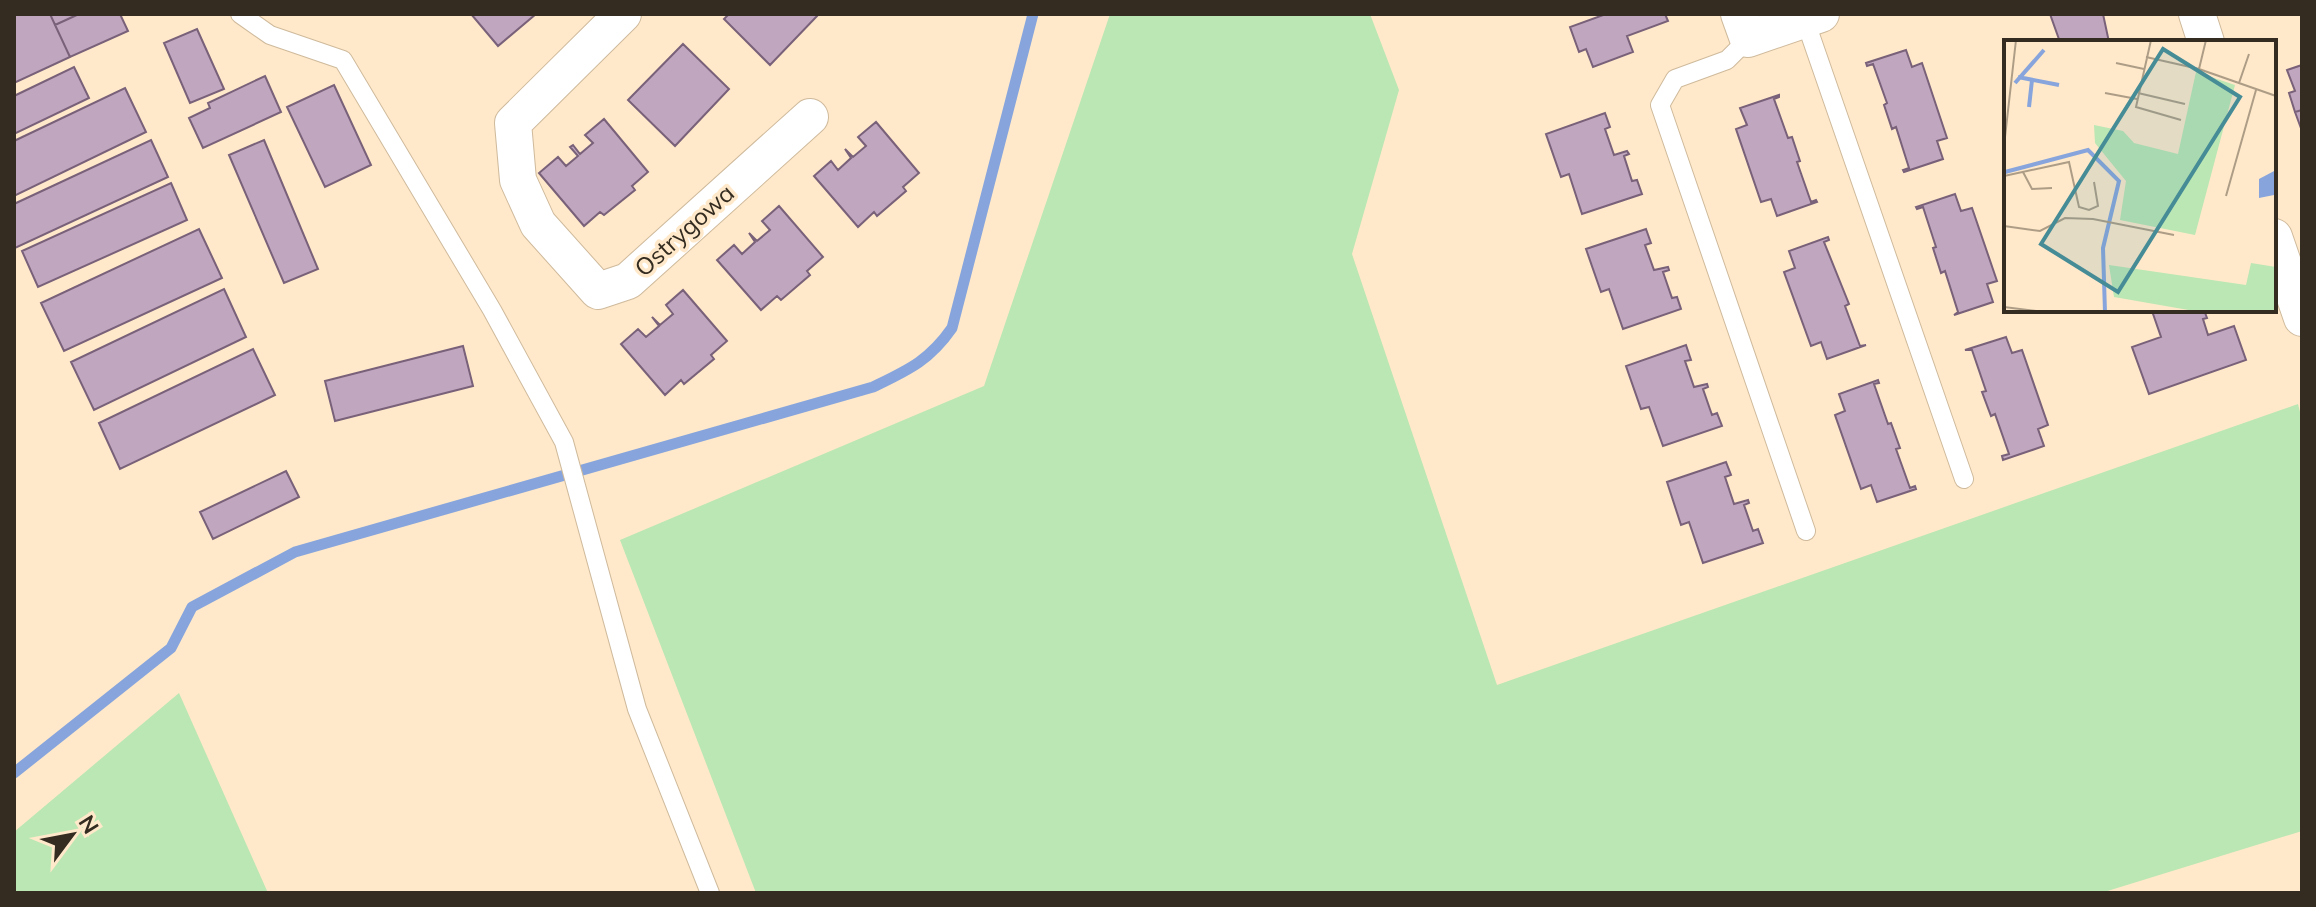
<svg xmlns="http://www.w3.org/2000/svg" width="2316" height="907" viewBox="0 0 2316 907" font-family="Mulish,sans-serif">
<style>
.green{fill:#bbe7b4}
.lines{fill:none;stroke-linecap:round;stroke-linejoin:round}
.stream{stroke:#87a5dc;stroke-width:11}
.building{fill:#c1a6c0;stroke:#796179;stroke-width:2}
.lane-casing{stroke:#cfba9c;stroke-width:20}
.street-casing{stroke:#cfba9c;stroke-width:38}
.lane{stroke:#fff;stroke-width:18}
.street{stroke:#fff;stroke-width:36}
.labels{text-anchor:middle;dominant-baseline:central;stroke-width:7;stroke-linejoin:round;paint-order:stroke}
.street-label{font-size:24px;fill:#342c20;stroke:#ffe9ca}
.inset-river{fill:none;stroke:#87a5dc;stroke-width:4}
.inset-road{fill:none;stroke:#ae9d86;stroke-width:2}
.view{fill:#468c97;fill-opacity:0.15;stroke:#468c97;stroke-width:4}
.inset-edge{fill:none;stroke:#342c20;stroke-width:4}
</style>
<rect width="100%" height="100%" fill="#ffe9ca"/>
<path class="green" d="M 1110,14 L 1370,14 L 1399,90 L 1352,254 L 1497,685 L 2298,404 L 2302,420 L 2302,831 L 2101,893 L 756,893 L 620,540 L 984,386 Z
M 179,693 L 268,893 L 14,893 L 14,832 Z"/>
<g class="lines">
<path class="stream" d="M 14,773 L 171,648 L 192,607 L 295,552 L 873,387 C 908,370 929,361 952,328 L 1033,14"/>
</g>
<path class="building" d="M 14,14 L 50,14 L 70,57 L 14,83 Z
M 50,14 L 79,14 L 55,25 Z
M 79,14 L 120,14 L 128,31 L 70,57 L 55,25 Z
M 471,14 L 536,14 L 498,46 Z
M 729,14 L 819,14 L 770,65 L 724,19 Z
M 1606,14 L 1665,14 L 1668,21 L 1627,36 L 1633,52 L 1593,67 L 1586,49 L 1579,52 L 1570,27 Z
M 2050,14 L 2103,14 L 2109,42 L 2060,42 Z
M 197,29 L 224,89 L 190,103 L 164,43 Z
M 683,44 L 729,89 L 675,146 L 628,100 Z
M 1906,50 L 1912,67 L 1922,63 L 1947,138 L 1937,141 L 1943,159 L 1904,172 L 1903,170 L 1909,168 L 1896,127 L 1892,129 L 1884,105 L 1887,103 L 1873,64 L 1867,66 L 1866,63 Z
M 2302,65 L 2302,110 L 2295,112 L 2289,93 L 2295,91 L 2287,70 Z
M 74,67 L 89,98 L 14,134 L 14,96 Z
M 265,76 L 281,112 L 203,148 L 189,118 L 210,108 L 208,103 Z
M 334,85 L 371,165 L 325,187 L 287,107 Z
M 125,88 L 146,132 L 14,196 L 14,141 Z
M 1779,95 L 1779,97 L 1774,99 L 1788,138 L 1792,137 L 1800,161 L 1797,162 L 1811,202 L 1816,200 L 1817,202 L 1777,216 L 1771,199 L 1761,202 L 1736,129 L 1747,125 L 1740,108 Z
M 2302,110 L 2302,131 L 2295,112 Z
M 1605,113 L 1610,127 L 1605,129 L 1614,155 L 1627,151 L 1629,154 L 1624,156 L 1632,181 L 1637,180 L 1642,194 L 1582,214 L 1569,174 L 1561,177 L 1546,134 Z
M 604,119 L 648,172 L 632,186 L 635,190 L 604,215 L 600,212 L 584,226 L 539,173 L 558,157 L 566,166 L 578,156 L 570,147 L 573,145 L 580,154 L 593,143 L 585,135 Z
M 876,122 L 919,173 L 903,187 L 906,191 L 877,216 L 874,212 L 858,227 L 814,176 L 831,161 L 838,170 L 851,158 L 845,149 L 853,157 L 866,146 L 858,137 Z
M 151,140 L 168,177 L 15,248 L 14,204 Z
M 264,140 L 318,269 L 284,283 L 229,155 Z
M 171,183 L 187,220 L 38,287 L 22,251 Z
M 1955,194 L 1961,211 L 1972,208 L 1997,281 L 1987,284 L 1993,302 L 1954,315 L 1958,312 L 1945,271 L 1941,273 L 1933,248 L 1936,247 L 1923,207 L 1917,209 L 1916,207 Z
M 779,206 L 823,257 L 807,271 L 810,275 L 781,300 L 777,296 L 761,310 L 717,260 L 734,245 L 742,254 L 755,242 L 749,233 L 757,241 L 770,230 L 762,221 Z
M 199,229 L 222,278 L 64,351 L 41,303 Z
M 1646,229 L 1651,243 L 1645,245 L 1654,270 L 1668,267 L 1669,270 L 1663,272 L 1672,298 L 1677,297 L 1681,309 L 1623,329 L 1609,289 L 1601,292 L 1586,249 Z
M 1828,237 L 1829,240 L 1824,242 L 1849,304 L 1845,306 L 1860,346 L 1866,345 L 1827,359 L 1821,342 L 1811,346 L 1784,272 L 1795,268 L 1789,251 Z
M 224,289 L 246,337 L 94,410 L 71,362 Z
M 683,290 L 727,341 L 711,355 L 714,359 L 684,384 L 681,380 L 665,395 L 621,344 L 638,329 L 646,337 L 659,326 L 652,317 L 660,325 L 673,314 L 666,305 Z
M 2156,310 L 2204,310 L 2207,318 L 2203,319 L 2208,335 L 2234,326 L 2246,360 L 2149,394 L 2132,347 L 2161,337 L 2152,311 Z
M 2006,337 L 2012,353 L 2022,350 L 2048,425 L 2038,429 L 2044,446 L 2003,460 L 2002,456 L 2009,454 L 1995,414 L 1991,416 L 1982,392 L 1986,391 L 1972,350 L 1965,350 Z
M 1686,345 L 1691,360 L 1685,361 L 1694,387 L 1707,384 L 1708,387 L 1703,389 L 1712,415 L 1717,413 L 1722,426 L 1663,446 L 1649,407 L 1641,409 L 1626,366 Z
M 463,346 L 473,386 L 335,421 L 325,381 Z
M 253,349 L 275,395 L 120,469 L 99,423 Z
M 1878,380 L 1879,383 L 1874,384 L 1888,424 L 1891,423 L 1900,448 L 1896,449 L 1910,488 L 1915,486 L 1916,489 L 1877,502 L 1871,485 L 1861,489 L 1835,415 L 1845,411 L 1839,394 Z
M 1726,462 L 1731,475 L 1725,477 L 1734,504 L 1748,500 L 1749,503 L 1744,505 L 1753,531 L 1758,529 L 1763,543 L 1703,563 L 1689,522 L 1681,525 L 1667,482 Z
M 286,471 L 299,497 L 213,539 L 200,512 Z"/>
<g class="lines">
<defs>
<path id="lane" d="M 240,14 L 270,35 L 343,60 L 492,310 L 564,442 L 637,709 L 710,893
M 1805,20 L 1964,479
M 1748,39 L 1727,60 L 1675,79 L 1660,105 L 1806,531"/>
<path id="street" d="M 623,14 L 513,123 L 518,180 L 538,224 L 598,291 L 628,281 L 810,117
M 1739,14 L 1748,39 L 1821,14
M 2197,14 L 2206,42
M 2274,237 L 2302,318"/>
</defs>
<use href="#lane" class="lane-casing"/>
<use href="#street" class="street-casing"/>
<use href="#lane" class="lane"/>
<use href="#street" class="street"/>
</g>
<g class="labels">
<g class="street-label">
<text transform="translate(684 230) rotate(-42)">Ostrygowa</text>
</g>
</g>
<g transform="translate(2004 40)">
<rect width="272" height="272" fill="#ffe9ca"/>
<path d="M 192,32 L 231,45 L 191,195 L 116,180 L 122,141 L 91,103 L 90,85 L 119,91 L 130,103 L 174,114 ZM 247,223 L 272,227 L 272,272 L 196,272 L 110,257 L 105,225 L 242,245 Z" fill="#bbe7b4"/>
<path d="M 272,130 L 270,155 L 255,158 L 255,139 Z" fill="#87a5dc"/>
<path class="inset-river" d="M 14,37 L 55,45M 11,43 L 40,10M 25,67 L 28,40M 1,132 L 84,110 L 115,141 L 99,208 L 101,272"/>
<path class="inset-road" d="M 147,0 L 132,67 L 177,80M 202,0 L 195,29 L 272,56M 142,17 L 195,29M 112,23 L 140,29M 235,43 L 245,14M 101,53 L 133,59M 134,53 L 181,64M 0,106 L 12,0M 19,132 L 28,149 L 48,148M 0,136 L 65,122 L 75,167 L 85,170 L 94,166 L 90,142M 222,156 L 252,50M 0,186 L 36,191 L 61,178 L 89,179 L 170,195M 0,267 L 41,272"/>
<path class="view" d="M 159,9 L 236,57 L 114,252 L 37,204 Z"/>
<rect width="272" height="272" class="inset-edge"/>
</g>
<rect width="2316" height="907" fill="none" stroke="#342c20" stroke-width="32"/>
<g transform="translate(72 835) rotate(58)" stroke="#ffe9ca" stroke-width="6" paint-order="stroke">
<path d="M0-6L14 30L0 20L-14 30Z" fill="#342c20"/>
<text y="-12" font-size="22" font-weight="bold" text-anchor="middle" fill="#342c20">N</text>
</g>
</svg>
